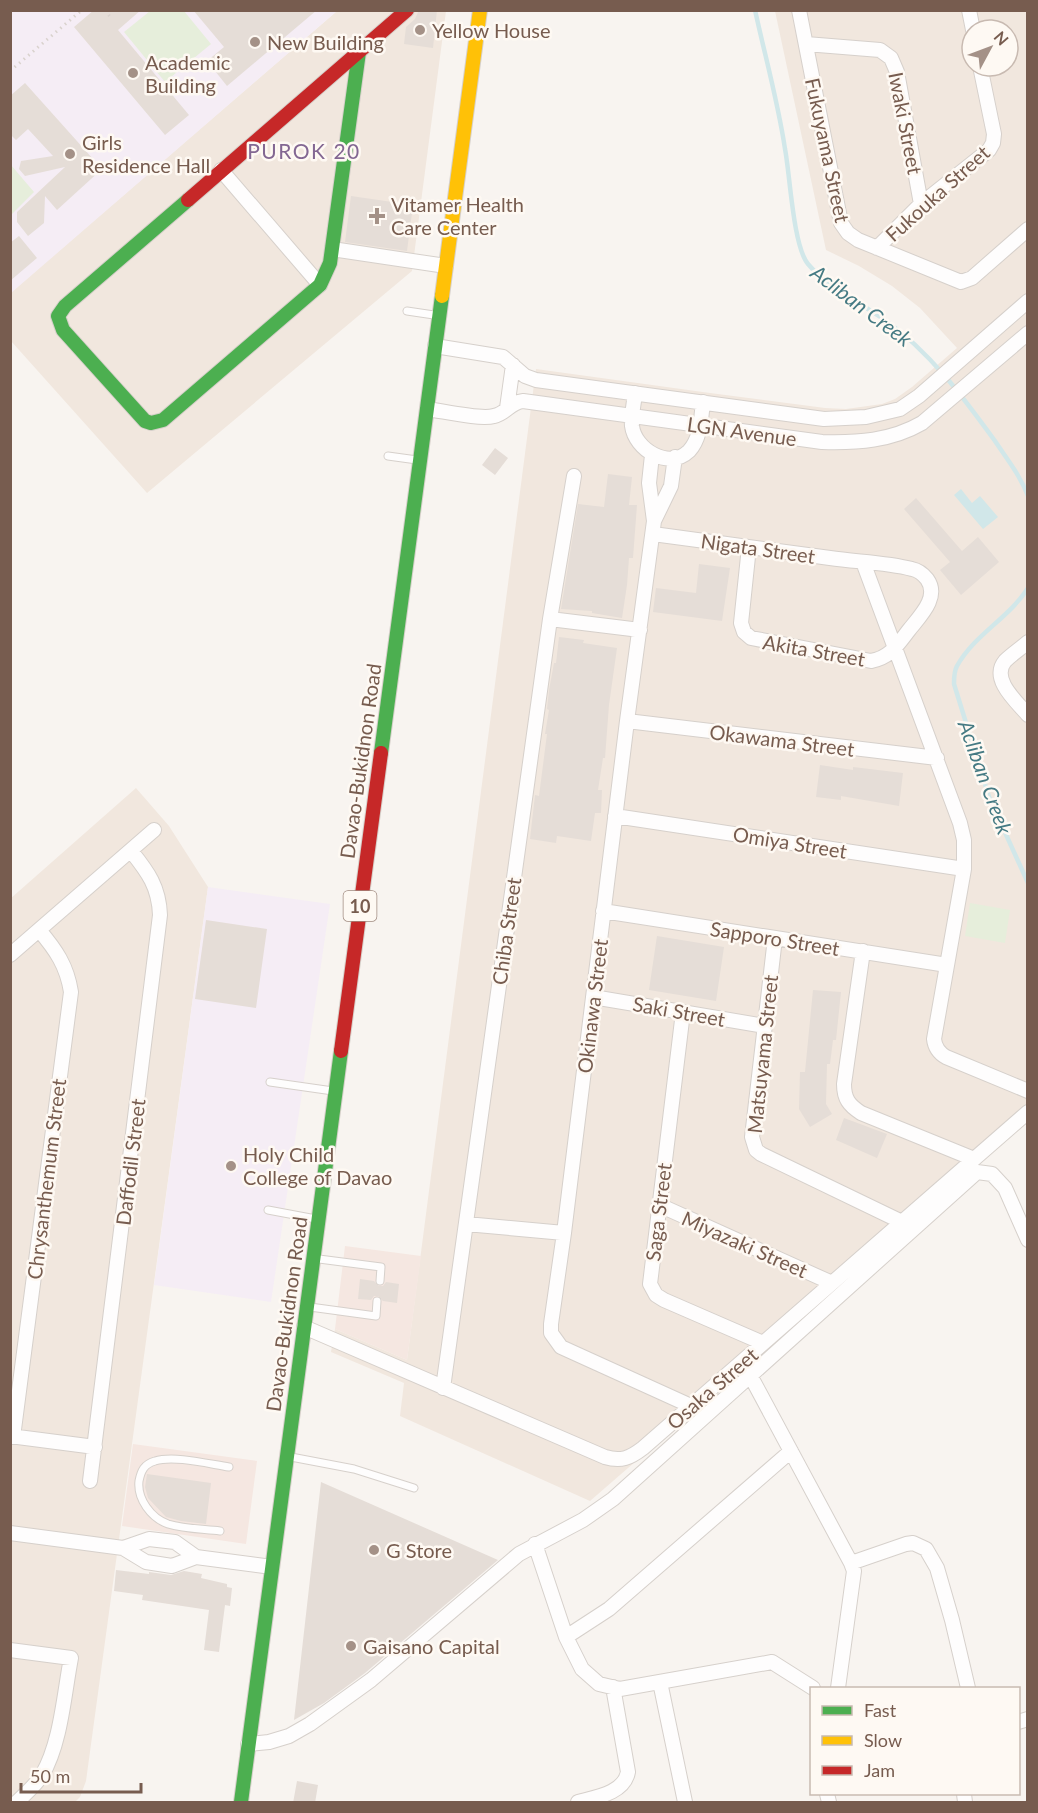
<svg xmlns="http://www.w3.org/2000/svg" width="1038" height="1813" viewBox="0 0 1038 1813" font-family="Lato,sans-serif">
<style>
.residential{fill:#f1e7de;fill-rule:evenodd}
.commercial{fill:#f5e7e1}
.education{fill:#f5edf5}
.green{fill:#e6eedb}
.water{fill:#d1e7e9}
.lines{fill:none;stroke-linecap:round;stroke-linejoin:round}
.stream{stroke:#d1e7e9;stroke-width:4.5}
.building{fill:#e5ddd7}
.lane-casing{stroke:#d6d0cb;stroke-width:9}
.street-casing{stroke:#d6d0cb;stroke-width:16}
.fast-casing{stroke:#d6d0ca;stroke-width:16}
.slow-casing{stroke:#d6d0ca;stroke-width:16}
.jam-casing{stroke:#d6d0ca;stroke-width:16}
.path{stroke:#d9d2cd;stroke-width:3;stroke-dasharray:1.5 4.5;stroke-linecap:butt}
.lane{stroke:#fefdfd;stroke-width:7}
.street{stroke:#fefdfd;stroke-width:14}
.fast{stroke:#4caf50;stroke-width:14}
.slow{stroke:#ffc107;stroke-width:14}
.jam{stroke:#c62828;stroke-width:14}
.poi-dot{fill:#a49187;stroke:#fef9f3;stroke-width:2}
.labels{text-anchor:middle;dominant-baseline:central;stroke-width:5;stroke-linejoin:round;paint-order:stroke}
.shield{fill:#fef9f3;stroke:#a08b80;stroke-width:1.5}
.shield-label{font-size:18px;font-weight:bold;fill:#775c4f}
.poi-label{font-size:20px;fill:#775c4f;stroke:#fef9f3;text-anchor:start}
.street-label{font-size:20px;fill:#775c4f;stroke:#fef9f3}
.neighbourhood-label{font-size:21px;letter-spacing:1.5px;fill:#836792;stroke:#fef9f3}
.water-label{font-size:21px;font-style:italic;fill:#457a83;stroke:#fef9f3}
</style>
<rect width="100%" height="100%" fill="#f8f4f0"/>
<path class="residential" d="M 337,11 L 446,11 L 412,271 L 147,493 L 11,341 L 10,293 Z
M 775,11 L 1027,11 L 1027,1122 L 590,1501 L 400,1416 L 404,1383 L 331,1352 L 335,1329 L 407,1360 L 536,369 L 710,393 L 825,408 L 846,409 L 882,404 L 895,399 L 912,387 L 957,348 L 920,308 L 892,286 L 859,266 L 826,250 ZM 972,30 L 1008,30 L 1008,66 L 972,66 Z
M 136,788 L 169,826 L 208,887 L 86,1781 L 80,1797 L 75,1802 L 11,1802 L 10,899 Z"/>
<path class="commercial" d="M 345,1246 L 421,1256 L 407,1360 L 335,1329 Z
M 133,1444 L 257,1461 L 246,1544 L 122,1526 Z"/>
<path class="education" d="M 11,11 L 337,11 L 11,293 Z
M 208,887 L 330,904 L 271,1302 L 154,1285 Z"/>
<path class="green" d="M 150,11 L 184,11 L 211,44 L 165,82 L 124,32 Z
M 11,165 L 34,192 L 11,215 L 10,215 Z
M 970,903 L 1010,910 L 1005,943 L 965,936 Z"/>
<path class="water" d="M 961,489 L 972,503 L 980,496 L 998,517 L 983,529 L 954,495 Z"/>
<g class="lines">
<path class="stream" d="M 755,10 C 765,56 778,102 785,149 C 790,174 793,246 808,264 C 829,289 859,302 885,320 C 930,352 963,397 995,441 C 1007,459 1020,475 1028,496
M 1028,588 C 1009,618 974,635 957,666 C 954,671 954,678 954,684 L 989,797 L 1028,883"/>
</g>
<path class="building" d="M 94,10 L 141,10 L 118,30 L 189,115 L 165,135 L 74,27 Z
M 193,10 L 317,10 L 227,86 L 207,61 L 224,47 Z
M 419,10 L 437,10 L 433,48 L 404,44 L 406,27 L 415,19 Z
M 25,83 L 102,169 L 57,210 L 45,196 L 44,223 L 28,236 L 17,222 L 17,212 L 65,167 L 25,176 L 19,169 L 21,161 L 53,156 L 28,129 L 16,140 L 10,134 L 10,96 Z
M 351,196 L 413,205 L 407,251 L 345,242 Z
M 19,236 L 37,258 L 10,281 L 10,243 Z
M 495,448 L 508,458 L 495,475 L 482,465 Z
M 608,474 L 632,477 L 629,505 L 637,505 L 633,558 L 629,558 L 627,585 L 622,618 L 592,613 L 592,611 L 561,609 L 578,504 L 604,507 Z
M 916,498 L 962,551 L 978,537 L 999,562 L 961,595 L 940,570 L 950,562 L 904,509 Z
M 699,564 L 730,568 L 722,621 L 653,612 L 656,588 L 696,593 Z
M 559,637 L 584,640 L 583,643 L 617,648 L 609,705 L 605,758 L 603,758 L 598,790 L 602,790 L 601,813 L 595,813 L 591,841 L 557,836 L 556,843 L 530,839 L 535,795 L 539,796 L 547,734 L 545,734 L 549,710 L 547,709 L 549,690 L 554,663 L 556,663 Z
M 820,765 L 853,770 L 853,767 L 903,773 L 899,806 L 841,796 L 841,800 L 816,797 Z
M 206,920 L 267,929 L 256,1008 L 195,999 Z
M 657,936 L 724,947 L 716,1001 L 649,990 Z
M 813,990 L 841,992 L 836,1040 L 833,1040 L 830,1064 L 827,1064 L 826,1104 L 832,1114 L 810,1127 L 799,1109 L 800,1072 L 805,1072 Z
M 844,1118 L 887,1134 L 877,1158 L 836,1140 Z
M 360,1279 L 374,1281 L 379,1286 L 383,1286 L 386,1282 L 399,1284 L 397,1303 L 383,1301 L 378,1296 L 374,1296 L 371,1300 L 358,1299 Z
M 147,1474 L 211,1483 L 206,1524 L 181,1521 L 166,1517 L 148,1498 L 145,1487 Z
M 321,1482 L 498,1560 L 365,1673 L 324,1703 L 294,1720 Z
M 116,1570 L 149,1574 L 149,1572 L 171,1575 L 184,1571 L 202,1574 L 201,1578 L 227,1584 L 227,1587 L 232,1588 L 230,1606 L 225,1605 L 219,1652 L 204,1650 L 209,1610 L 142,1600 L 143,1595 L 114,1591 Z
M 297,1781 L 318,1785 L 315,1803 L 293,1803 Z"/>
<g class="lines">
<defs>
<path id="lane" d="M 407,311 L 434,315
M 388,456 L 417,460
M 270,1082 L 333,1091
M 268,1210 L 316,1219
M 319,1259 L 381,1267 L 380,1281
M 310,1307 L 376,1316 L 377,1301
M 291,1457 L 354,1469 L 414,1488
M 220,1531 C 203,1529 184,1529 168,1524 C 151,1518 137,1499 139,1481 C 141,1471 144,1464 155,1461 C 174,1455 209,1464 229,1467"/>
<path id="street" d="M 799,10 L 841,223 L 848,233 L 858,240 L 961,282 L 972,278 L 1028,229
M 969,10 L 973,30
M 806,44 L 880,50 L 891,58 L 897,72 L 921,204
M 221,170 L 320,285
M 877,248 L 921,204 L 989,150 L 993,143 L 994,134 L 980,66
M 332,249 L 446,266
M 435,346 L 503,357 L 525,376 L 536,380 L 824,419 L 866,417 L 900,409 L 919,396 L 1028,301
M 635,393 C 634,404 631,415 632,426 C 635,450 669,470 689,451 C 701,438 701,418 703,402
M 507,408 L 513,365
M 427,409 C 443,411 480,420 494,416 C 506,414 510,402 523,401 L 822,442 C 857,443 891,441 922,423 L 1028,333
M 652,455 L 649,483 L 654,521 L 627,721 L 564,1233 L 551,1324 L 551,1333 L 561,1347 L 691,1406
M 654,521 L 671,486 L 675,457
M 653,534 C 712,542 771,550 830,558 C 856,562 885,562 912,569 C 917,570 923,574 927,579 C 940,597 920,616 909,630 C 898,644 890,658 871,661 L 751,638 L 744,632 L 741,623 L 749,547
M 863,562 L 960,823 L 964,840 L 964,869 L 934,1039 C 935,1048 939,1053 946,1057 L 1028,1091
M 550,619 L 640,630
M 1028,642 C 1020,649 1012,654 1005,661 C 990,679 1017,702 1028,715
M 627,721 L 937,758
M 615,816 L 964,869
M 603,911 L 947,965
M 775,938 L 752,1137 L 756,1150 L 761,1154 L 902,1222
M 863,951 L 844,1084 C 844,1099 849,1105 861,1113 L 974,1159
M 10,955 L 154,830
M 593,997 L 765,1026
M 683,1012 L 650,1284 L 656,1295 L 664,1300 L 763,1343
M 659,1205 L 832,1283
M 466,1224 L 564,1233
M 304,1327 L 605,1457 C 621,1462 630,1458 643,1448 L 1028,1112
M 750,1375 L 851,1563 L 854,1571 L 838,1688
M 443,1388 L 550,619 L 574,476
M 10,1436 L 95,1447
M 13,1437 L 71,992 C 67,966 56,950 39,930
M 90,1481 L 160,915 C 159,887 148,872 131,851
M 10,1533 L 123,1548 L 146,1562 L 172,1566 L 196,1557
M 535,1544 L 566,1637 L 582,1669 L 599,1684 L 620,1689 L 772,1662 L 813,1688
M 123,1548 L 149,1539 L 175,1542 L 196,1557 L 272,1567
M 851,1563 L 906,1544 L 913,1543 L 926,1549 L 937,1568 L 952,1620 L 968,1688
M 566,1637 L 609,1609 L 791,1451
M 10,1650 L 71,1658 C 64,1694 61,1743 42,1775 C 36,1785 25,1794 17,1802
M 660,1682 L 685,1802
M 1018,1722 L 1028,1719
M 248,1744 L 269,1742 L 289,1736 L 310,1724 L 371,1680 L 519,1554 L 583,1520 L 613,1499 L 977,1172 L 992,1174 L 1005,1188 L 1028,1240
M 827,1794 L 829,1802
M 964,1794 L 965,1802
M 578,1802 C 597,1797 624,1793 628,1772 L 613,1687"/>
<path id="fast" d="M 188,200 L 65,306 L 58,316 L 63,330 L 145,421 L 151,423 L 163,420 L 320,285 L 330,263 L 359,52
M 381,753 L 442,296
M 241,1802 L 341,1051"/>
<path id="slow" d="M 442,296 L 480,10"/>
<path id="jam" d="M 188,200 L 407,10
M 341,1051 L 381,753"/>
</defs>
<use href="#lane" class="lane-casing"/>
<use href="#street" class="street-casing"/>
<use href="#fast" class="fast-casing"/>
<use href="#slow" class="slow-casing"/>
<use href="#jam" class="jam-casing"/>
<path class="path" d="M 105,10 L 111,18
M 10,71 L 82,10"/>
<use href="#lane" class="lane"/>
<use href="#street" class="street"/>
<use href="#fast" class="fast"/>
<use href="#slow" class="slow"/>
<use href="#jam" class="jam"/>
</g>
<g class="poi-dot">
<circle cx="420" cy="30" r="6"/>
<circle cx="255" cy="42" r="6"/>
<circle cx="133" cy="73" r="6"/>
<circle cx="70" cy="154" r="6"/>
<path d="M374 207h6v6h6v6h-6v6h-6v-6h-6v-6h6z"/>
<circle cx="231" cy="1166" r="6"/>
<circle cx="374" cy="1550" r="6"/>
<circle cx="351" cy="1646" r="6"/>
</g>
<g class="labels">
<rect class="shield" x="343.5" y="891" width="33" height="30" rx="4.5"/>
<g class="shield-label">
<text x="360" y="906">10</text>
</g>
<g class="poi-label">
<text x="432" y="30">Yellow House</text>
<text x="267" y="42">New Building</text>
<text x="145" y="62">Academic<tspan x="145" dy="23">Building</tspan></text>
<text x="82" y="142">Girls<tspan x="82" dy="23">Residence Hall</tspan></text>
<text x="391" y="204">Vitamer Health<tspan x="391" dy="23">Care Center</tspan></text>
<text x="243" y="1154">Holy Child<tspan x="243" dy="23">College of Davao</tspan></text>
<text x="386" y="1550">G Store</text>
<text x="363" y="1646">Gaisano Capital</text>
</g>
<g class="street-label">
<text transform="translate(906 123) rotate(79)">Iwaki Street</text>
<text transform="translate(828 150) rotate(78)">Fukuyama Street</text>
<text transform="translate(937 193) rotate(-42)">Fukouka Street</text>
<text transform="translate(742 431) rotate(8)">LGN Avenue</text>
<text transform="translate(758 548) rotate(8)">Nigata Street</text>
<text transform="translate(814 650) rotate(10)">Akita Street</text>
<text transform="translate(782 740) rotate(7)">Okawama Street</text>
<text transform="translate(360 761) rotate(-82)">Davao-Bukidnon Road</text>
<text transform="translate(790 842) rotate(9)">Omiya Street</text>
<text transform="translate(506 931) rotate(-82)">Chiba Street</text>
<text transform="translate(775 938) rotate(9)">Sapporo Street</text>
<text transform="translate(592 1006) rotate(-83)">Okinawa Street</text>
<text transform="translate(679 1011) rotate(10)">Saki Street</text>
<text transform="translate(762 1054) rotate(-84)">Matsuyama Street</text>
<text transform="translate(130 1162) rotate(-83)">Daffodil Street</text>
<text transform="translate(46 1179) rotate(-83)">Chrysanthemum Street</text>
<text transform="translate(658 1212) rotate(-83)">Saga Street</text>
<text transform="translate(745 1244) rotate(24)">Miyazaki Street</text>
<text transform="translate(286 1314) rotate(-82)">Davao-Bukidnon Road</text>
<text transform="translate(712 1388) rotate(-41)">Osaka Street</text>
</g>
<g class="neighbourhood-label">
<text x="304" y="150">PUROK 20</text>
</g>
<g class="water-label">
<text transform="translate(862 305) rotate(37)">Acliban Creek</text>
<text transform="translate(986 777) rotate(70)">Acliban Creek</text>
</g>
</g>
<rect width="1038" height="1813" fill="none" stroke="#775c4f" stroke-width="24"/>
<rect x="810" y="1687" width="210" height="108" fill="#fef9f3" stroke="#c8bab1" stroke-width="1.5"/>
<rect x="822" y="1706" width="30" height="9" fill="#4caf50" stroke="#c8bab1" stroke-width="1.5"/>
<text x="864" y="1717" font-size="18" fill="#775c4f">Fast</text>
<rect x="822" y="1736" width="30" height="9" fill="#ffc107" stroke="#c8bab1" stroke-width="1.5"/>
<text x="864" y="1747" font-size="18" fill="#775c4f">Slow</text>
<rect x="822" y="1766" width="30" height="9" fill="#c62828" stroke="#c8bab1" stroke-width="1.5"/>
<text x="864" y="1777" font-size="18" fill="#775c4f">Jam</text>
<g transform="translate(990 48) rotate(49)"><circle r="28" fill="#fef9f3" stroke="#c8bab1" stroke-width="1.5"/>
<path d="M0-4.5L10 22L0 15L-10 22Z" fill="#a49187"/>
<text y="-9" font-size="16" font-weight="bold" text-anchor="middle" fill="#775c4f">N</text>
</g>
<path d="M21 1783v9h120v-9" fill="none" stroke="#775c4f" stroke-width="3"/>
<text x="30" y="1783" font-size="18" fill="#775c4f" stroke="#fef9f3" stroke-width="4.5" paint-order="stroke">50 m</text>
</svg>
